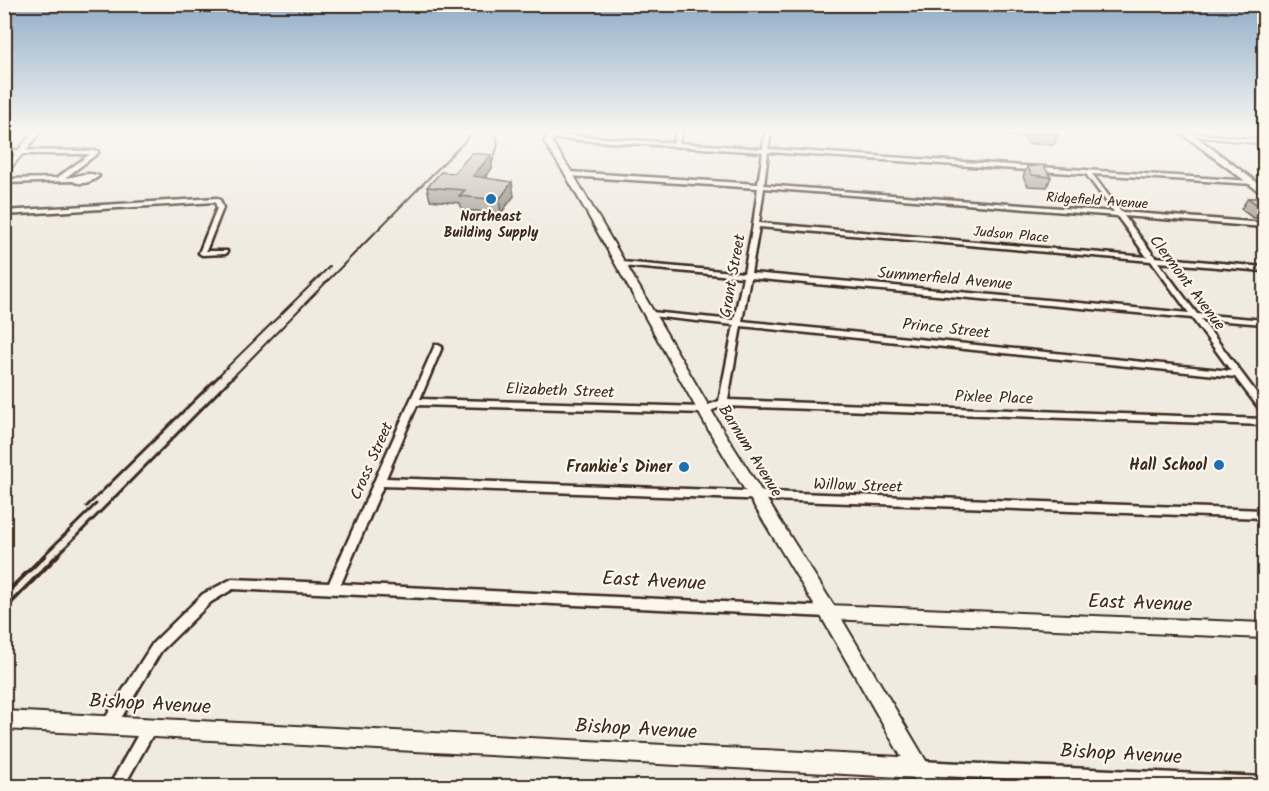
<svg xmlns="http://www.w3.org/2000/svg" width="1269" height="791" viewBox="0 0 1269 791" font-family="Kalam,sans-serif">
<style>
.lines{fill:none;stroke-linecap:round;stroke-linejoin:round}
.minor-casing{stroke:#3b2a1e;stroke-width:5}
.tertiary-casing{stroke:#3b2a1e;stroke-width:4}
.secondary-casing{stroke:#3b2a1e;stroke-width:4}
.primary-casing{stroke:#3b2a1e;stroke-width:5}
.minor{fill:#fbf7ec;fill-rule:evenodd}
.tertiary{fill:#fbf7ec;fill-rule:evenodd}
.secondary{fill:#fbf7ec;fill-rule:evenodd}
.primary{fill:#fbf7ec;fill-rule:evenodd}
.rail-far2{stroke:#3b2a1e;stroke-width:2}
.rail-far1{stroke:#3b2a1e;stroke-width:3}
.rail{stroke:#3b2a1e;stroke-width:4.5}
.wall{fill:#a59e95;stroke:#3b2a1e;stroke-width:1.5}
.shaded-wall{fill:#868179;stroke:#3b2a1e;stroke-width:1.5}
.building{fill:#c0b8ad;stroke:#3b2a1e;stroke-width:1.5}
.poi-dot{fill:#1f6fb2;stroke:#fbf7ec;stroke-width:2}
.labels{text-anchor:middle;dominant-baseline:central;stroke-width:4.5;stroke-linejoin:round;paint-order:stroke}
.far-street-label{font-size:14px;fill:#3b2a1e;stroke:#fbf7ec}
.far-poi-label{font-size:14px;font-weight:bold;fill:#3b2a1e;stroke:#fbf7ec}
.street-label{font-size:16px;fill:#3b2a1e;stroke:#fbf7ec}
.poi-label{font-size:16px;font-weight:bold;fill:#3b2a1e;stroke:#fbf7ec;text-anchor:end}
.near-street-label{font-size:20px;fill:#3b2a1e;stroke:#fbf7ec}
</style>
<rect width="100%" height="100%" fill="#f0ebe0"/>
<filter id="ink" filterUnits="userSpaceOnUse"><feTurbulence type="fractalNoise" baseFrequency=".0167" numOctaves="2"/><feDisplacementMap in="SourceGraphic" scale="12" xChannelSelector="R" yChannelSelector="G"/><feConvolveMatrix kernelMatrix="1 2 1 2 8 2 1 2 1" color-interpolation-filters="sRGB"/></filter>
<g filter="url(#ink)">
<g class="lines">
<defs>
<path id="minor" d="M 675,132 L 681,132 L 679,143 L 763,149 L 765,132 L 771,132 L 768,149 L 1251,181 L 1253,182 L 1253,184 L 1092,174 L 1121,212 L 1264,223 L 1264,227 L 1124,216 L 1155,257 L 1264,267 L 1264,271 L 1158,262 L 1197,314 L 1264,320 L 1264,324 L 1201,319 L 1264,403 L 1264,412 L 1261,411 L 1235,377 L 741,326 L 728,400 L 1264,419 L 1264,425 L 724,406 L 704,413 L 417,405 L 386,478 L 1264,510 L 1264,518 L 383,486 L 341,584 L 828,607 L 832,608 L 834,612 L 832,616 L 828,617 L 233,589 L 211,602 L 161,651 L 114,730 L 109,732 L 104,730 L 102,725 L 104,720 L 153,643 L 203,594 L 232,579 L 329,583 L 435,345 L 438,345 L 442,347 L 420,399 L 703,407 L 719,401 L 734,325 L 651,316 L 647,314 L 651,312 L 734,320 L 743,277 L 622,266 L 618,264 L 622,262 L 744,273 L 753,225 L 758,188 L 569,176 L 566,174 L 569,172 L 758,184 L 763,152 L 549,138 L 546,136 L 549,134 L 674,143 ZM 768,152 L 1086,174 L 1114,212 L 764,185 ZM 764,188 L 1117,216 L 1147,257 L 759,223 ZM 759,227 L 1151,261 L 1189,313 L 751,273 ZM 750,278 L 1192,318 L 1231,371 L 742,321 Z
M 4,150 L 98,151 L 98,153 L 65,178 C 78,177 86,171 99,176 C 92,182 81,186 73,181 L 4,183 L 4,179 L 57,178 L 90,154 L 4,154 Z
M 217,198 L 220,200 L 223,208 L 206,251 L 227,251 L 227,253 L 225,254 L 202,255 L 199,253 L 217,208 L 215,202 L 4,215 L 4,211 Z
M 150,720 L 155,722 L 157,727 L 124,786 L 109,786 L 145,722 Z
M 919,761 L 1264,777 L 1264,786 L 1160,786 L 919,775 L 914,773 L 912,768 L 914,763 Z"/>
<path id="tertiary" d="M 1181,132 L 1264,140 L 1264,144 L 1184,135 Z
M 828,605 L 1264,623 L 1264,638 L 828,619 L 822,617 L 820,612 L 822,607 Z
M 4,711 L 919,758 L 926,761 L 929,768 L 926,775 L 919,778 L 4,729 Z"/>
<path id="secondary" d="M 33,132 L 41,132 L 4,176 L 4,168 Z
M 548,132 L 556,132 L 552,142 L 573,174 L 721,427 L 834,606 L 941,786 L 918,786 L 822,618 L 708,429 L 565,174 L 544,142 Z"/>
<path id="primary" d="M 1180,132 L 1190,132 L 1264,188 L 1264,195 Z"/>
</defs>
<use href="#minor" class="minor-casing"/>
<use href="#tertiary" class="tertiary-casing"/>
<use href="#secondary" class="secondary-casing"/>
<use href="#primary" class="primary-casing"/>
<use href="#minor" class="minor"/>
<use href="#tertiary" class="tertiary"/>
<use href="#secondary" class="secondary"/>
<use href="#primary" class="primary"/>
<path class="rail-far2" d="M 492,163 L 498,145 L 496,132
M 218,376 L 330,266
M 234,376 L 474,132"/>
<path class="rail-far1" d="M 87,506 L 220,375
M 43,556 L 96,504
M 57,556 L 235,375"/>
<path class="rail" d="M 4,595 L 45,555
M 4,610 L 58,555"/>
</g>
<path class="wall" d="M 1001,132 L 1055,132 L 1057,135 L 1054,145 L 1029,144 L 1024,137 L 1004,136 Z
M 1027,167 L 1051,177 L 1047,187 L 1028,186 L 1023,177 Z
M 492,168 L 485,178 L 514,196 L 501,213 L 462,210 L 460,203 L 430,200 L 427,187 Z
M 1248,198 L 1264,198 L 1264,218 L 1253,218 L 1241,209 Z"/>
<path class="shaded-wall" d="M 491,155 L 492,168 L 475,189 L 473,176 Z
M 512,182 L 514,196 L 501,213 L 499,200 Z"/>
<path class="building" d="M 1032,132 L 1055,132 L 1057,135 L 1033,134 Z
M 472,153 L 491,155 L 473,176 L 512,182 L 499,200 L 459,196 L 465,190 L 427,187 L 441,172 L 454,173 Z
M 1043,165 L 1051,177 L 1032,175 L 1027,167 Z
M 1248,198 L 1264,198 L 1264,207 L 1260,207 Z"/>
</g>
<linearGradient id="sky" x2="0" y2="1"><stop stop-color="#90adc8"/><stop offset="0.54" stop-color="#f8f6f1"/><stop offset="1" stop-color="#f8f6f1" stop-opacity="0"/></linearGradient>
<rect width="1269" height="243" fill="url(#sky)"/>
<g class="poi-dot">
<circle cx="491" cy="199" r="6"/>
<circle cx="1219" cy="465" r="6"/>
<circle cx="684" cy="467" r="6"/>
</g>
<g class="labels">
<g class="far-street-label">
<text transform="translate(1097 201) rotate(4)">Ridgefield Avenue</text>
<text transform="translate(1011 235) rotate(5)">Judson Place</text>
</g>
<g class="far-poi-label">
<text x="491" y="217">Northeast<tspan x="491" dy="16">Building Supply</tspan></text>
</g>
<g class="street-label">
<text transform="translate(733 276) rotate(-80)">Grant Street</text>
<text transform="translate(945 279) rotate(5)">Summerfield Avenue</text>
<text transform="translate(1187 283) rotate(53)">Clermont Avenue</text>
<text transform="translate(946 329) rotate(6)">Prince Street</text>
<text transform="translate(560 391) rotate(2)">Elizabeth Street</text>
<text transform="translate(994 398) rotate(2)">Pixlee Place</text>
<text transform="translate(750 451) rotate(58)">Barnum Avenue</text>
<text transform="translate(372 461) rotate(-66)">Cross Street</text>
<text transform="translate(858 486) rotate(2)">Willow Street</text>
</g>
<g class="poi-label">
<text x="1207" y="465">Hall School</text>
<text x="672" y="467">Frankie's Diner</text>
</g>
<g class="near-street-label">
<text transform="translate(654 582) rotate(3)">East Avenue</text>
<text transform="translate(1140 604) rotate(2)">East Avenue</text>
<text transform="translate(150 705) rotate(3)">Bishop Avenue</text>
<text transform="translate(636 730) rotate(3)">Bishop Avenue</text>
<text transform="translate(1121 755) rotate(3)">Bishop Avenue</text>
</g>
</g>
<rect width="1269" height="791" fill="none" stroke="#fbf7ec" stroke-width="24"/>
<rect x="12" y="12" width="1245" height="767" fill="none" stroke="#3b2a1e" stroke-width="2" filter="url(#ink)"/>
</svg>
